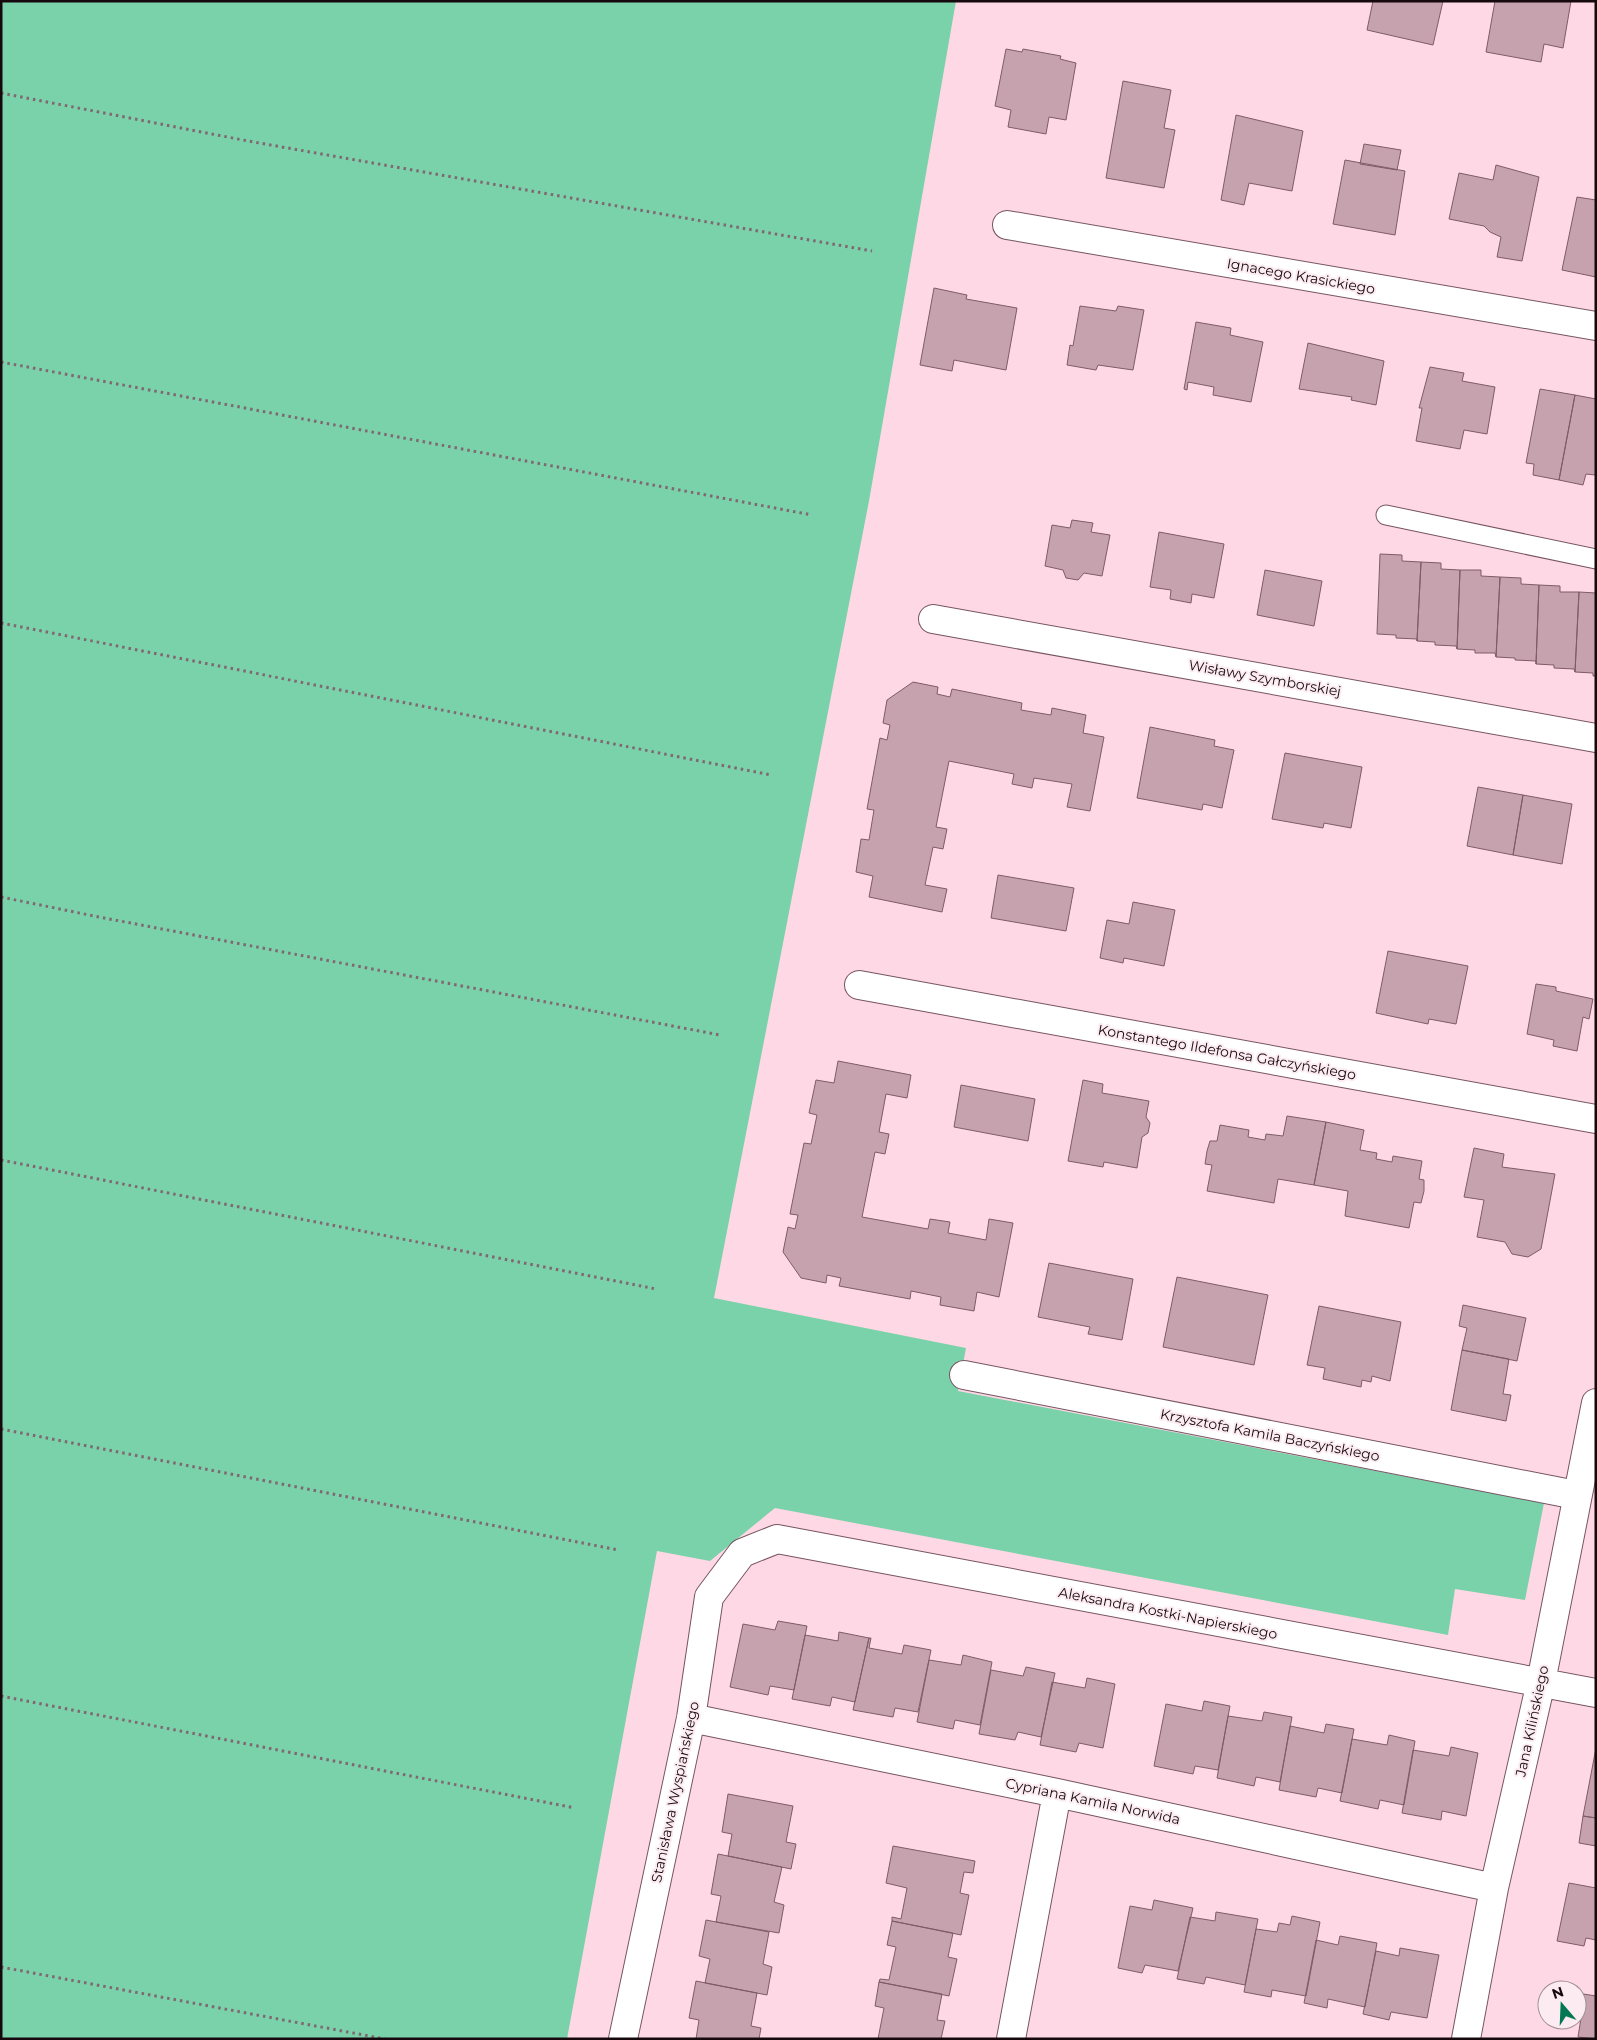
<svg xmlns="http://www.w3.org/2000/svg" width="1597" height="2040" viewBox="0 0 1597 2040" font-family="Montserrat,sans-serif">
<style>
.green{fill:#7ad2aa}
.building{fill:#c6a1ae;stroke:#7d5c68}
.lines{fill:none;stroke-linecap:round;stroke-linejoin:round}
.lane-casing{stroke:#765561;stroke-width:21}
.street-casing{stroke:#765561;stroke-width:30}
.path{stroke:#806770;stroke-width:3;stroke-dasharray:2.5 4;stroke-linecap:butt}
.lane{stroke:#fff;stroke-width:19}
.street{stroke:#fff;stroke-width:28}
.labels{text-anchor:middle;dominant-baseline:central;stroke-width:4;stroke-linejoin:round;paint-order:stroke}
.street-label{font-size:14px;fill:#16090e;stroke:#fcecf2}
</style>
<rect width="100%" height="100%" fill="#ffd8e5"/>
<path class="green" d="M 1,1 L 956,1 L 869,501 L 714,1298 L 966,1348 L 958,1391 L 1544,1503 L 1525,1600 L 1455,1589 L 1448,1635 L 775,1508 L 710,1561 L 657,1551 L 567,2039 L 1,2039 Z"/>
<path class="building" d="M 1373,1 L 1443,1 L 1433,45 L 1367,30 Z
M 1495,1 L 1571,1 L 1563,48 L 1544,44 L 1541,62 L 1486,52 Z
M 1006,49 L 1022,52 L 1023,49 L 1061,56 L 1060,59 L 1076,63 L 1066,120 L 1049,117 L 1046,134 L 1008,127 L 1011,110 L 995,106 Z
M 1123,81 L 1171,90 L 1164,128 L 1175,130 L 1164,188 L 1106,178 Z
M 1236,115 L 1303,131 L 1292,191 L 1249,183 L 1244,205 L 1221,200 Z
M 1364,144 L 1401,150 L 1397,170 L 1360,164 Z
M 1345,160 L 1405,171 L 1395,235 L 1333,224 Z
M 1496,165 L 1539,177 L 1522,261 L 1497,257 L 1501,237 L 1490,232 L 1484,226 L 1449,219 L 1459,173 L 1493,180 Z
M 1577,197 L 1596,200 L 1596,277 L 1562,270 Z
M 934,288 L 967,295 L 966,299 L 1017,308 L 1006,370 L 954,360 L 952,371 L 920,365 Z
M 1080,306 L 1116,311 L 1118,306 L 1144,310 L 1133,370 L 1098,365 L 1096,370 L 1067,365 L 1070,345 L 1073,346 Z
M 1196,322 L 1231,328 L 1230,335 L 1263,342 L 1251,402 L 1213,395 L 1214,387 L 1188,382 L 1187,390 L 1184,389 Z
M 1308,343 L 1384,361 L 1376,405 L 1351,400 L 1352,397 L 1299,389 Z
M 1430,367 L 1464,373 L 1462,381 L 1495,387 L 1487,434 L 1464,430 L 1460,449 L 1416,441 L 1422,408 L 1419,408 Z
M 1540,389 L 1575,395 L 1559,480 L 1533,475 L 1534,464 L 1526,463 Z
M 1575,395 L 1596,399 L 1596,473 L 1595,475 L 1586,474 L 1583,485 L 1559,480 Z
M 1072,520 L 1093,523 L 1091,532 L 1110,535 L 1102,576 L 1084,573 L 1078,580 L 1066,578 L 1063,570 L 1045,566 L 1052,525 L 1070,528 Z
M 1159,532 L 1224,544 L 1214,598 L 1192,594 L 1191,603 L 1170,599 L 1171,590 L 1150,587 Z
M 1380,554 L 1402,555 L 1402,561 L 1421,562 L 1417,641 L 1417,639 L 1396,638 L 1396,635 L 1377,634 Z
M 1421,562 L 1441,563 L 1441,569 L 1460,570 L 1457,649 L 1456,646 L 1435,645 L 1435,642 L 1417,641 Z
M 1265,570 L 1322,581 L 1314,626 L 1257,615 Z
M 1460,570 L 1481,570 L 1481,576 L 1500,577 L 1496,657 L 1495,653 L 1475,653 L 1475,650 L 1457,649 Z
M 1500,577 L 1521,578 L 1521,584 L 1539,585 L 1536,664 L 1536,661 L 1515,660 L 1515,658 L 1496,657 Z
M 1539,585 L 1560,586 L 1560,592 L 1579,592 L 1575,672 L 1574,669 L 1554,668 L 1554,665 L 1536,664 Z
M 1579,592 L 1596,593 L 1596,676 L 1593,676 L 1593,673 L 1575,672 Z
M 913,682 L 938,687 L 937,694 L 950,697 L 952,689 L 1022,703 L 1021,710 L 1051,715 L 1052,708 L 1086,715 L 1083,733 L 1104,737 L 1090,811 L 1067,807 L 1072,784 L 1034,778 L 1032,788 L 1012,784 L 1014,774 L 949,761 L 936,827 L 947,829 L 943,849 L 933,847 L 925,885 L 947,889 L 942,912 L 869,897 L 873,876 L 856,872 L 861,839 L 869,840 L 874,810 L 867,809 L 880,738 L 887,740 L 890,725 L 883,723 L 887,700 Z
M 1150,727 L 1215,740 L 1214,746 L 1234,750 L 1222,808 L 1203,804 L 1202,810 L 1137,798 Z
M 1285,753 L 1362,767 L 1351,828 L 1324,823 L 1323,828 L 1272,819 Z
M 1478,787 L 1523,795 L 1513,855 L 1467,846 Z
M 1523,795 L 1572,804 L 1562,864 L 1513,855 Z
M 998,875 L 1074,888 L 1066,931 L 991,918 Z
M 1133,902 L 1175,910 L 1164,966 L 1124,958 L 1123,963 L 1100,958 L 1107,920 L 1129,924 Z
M 1388,951 L 1468,966 L 1456,1024 L 1429,1019 L 1428,1024 L 1376,1013 Z
M 1536,984 L 1556,987 L 1556,991 L 1593,999 L 1589,1019 L 1583,1017 L 1577,1051 L 1553,1046 L 1554,1040 L 1527,1034 Z
M 838,1061 L 911,1075 L 907,1098 L 886,1094 L 879,1132 L 889,1134 L 885,1154 L 875,1152 L 862,1217 L 928,1229 L 930,1219 L 950,1222 L 948,1233 L 986,1240 L 989,1219 L 1013,1223 L 999,1297 L 977,1292 L 974,1311 L 940,1305 L 941,1297 L 911,1291 L 910,1299 L 839,1286 L 841,1278 L 827,1275 L 826,1283 L 801,1278 L 783,1252 L 788,1227 L 795,1229 L 798,1215 L 790,1214 L 804,1143 L 811,1144 L 817,1115 L 809,1113 L 816,1080 L 834,1083 Z
M 1083,1080 L 1103,1084 L 1102,1093 L 1149,1101 L 1146,1117 L 1150,1123 L 1148,1133 L 1142,1137 L 1137,1168 L 1104,1162 L 1103,1167 L 1068,1161 Z
M 961,1085 L 1035,1099 L 1028,1141 L 954,1127 Z
M 1287,1116 L 1326,1122 L 1314,1185 L 1278,1179 L 1274,1203 L 1207,1191 L 1212,1165 L 1205,1164 L 1207,1151 L 1210,1141 L 1217,1141 L 1220,1125 L 1249,1130 L 1248,1137 L 1265,1140 L 1266,1134 L 1283,1136 Z
M 1326,1122 L 1364,1130 L 1360,1150 L 1377,1153 L 1376,1159 L 1392,1162 L 1393,1156 L 1422,1161 L 1419,1179 L 1424,1180 L 1424,1191 L 1421,1203 L 1414,1202 L 1409,1228 L 1345,1216 L 1348,1191 L 1314,1185 Z
M 1474,1148 L 1504,1154 L 1502,1167 L 1555,1174 L 1541,1249 L 1528,1257 L 1512,1254 L 1505,1242 L 1477,1237 L 1484,1200 L 1464,1197 Z
M 1049,1263 L 1133,1279 L 1122,1340 L 1088,1334 L 1090,1327 L 1038,1317 Z
M 1177,1277 L 1268,1295 L 1254,1365 L 1163,1347 Z
M 1463,1305 L 1526,1318 L 1517,1361 L 1462,1350 L 1467,1328 L 1459,1326 Z
M 1319,1306 L 1401,1322 L 1390,1381 L 1372,1376 L 1371,1382 L 1362,1380 L 1361,1387 L 1323,1379 L 1325,1368 L 1307,1365 Z
M 1462,1350 L 1509,1359 L 1503,1394 L 1511,1395 L 1506,1421 L 1451,1410 Z
M 778,1621 L 807,1626 L 794,1690 L 770,1686 L 768,1695 L 730,1687 L 743,1624 L 775,1630 Z
M 839,1632 L 869,1638 L 855,1702 L 832,1697 L 830,1706 L 792,1699 L 805,1635 L 838,1641 Z
M 869,1638 L 871,1638 L 869,1648 L 902,1654 L 904,1645 L 931,1650 L 918,1712 L 895,1708 L 893,1717 L 853,1710 Z
M 963,1655 L 992,1662 L 980,1725 L 955,1720 L 953,1729 L 917,1722 L 929,1660 L 961,1665 Z
M 1026,1667 L 1055,1673 L 1041,1737 L 1018,1732 L 1015,1740 L 979,1734 L 991,1670 L 1023,1676 Z
M 1087,1678 L 1115,1684 L 1103,1748 L 1079,1743 L 1076,1752 L 1040,1745 L 1052,1682 L 1085,1688 Z
M 1204,1701 L 1230,1706 L 1218,1770 L 1195,1766 L 1193,1774 L 1154,1766 L 1166,1704 L 1202,1711 Z
M 1264,1712 L 1292,1717 L 1280,1782 L 1256,1777 L 1254,1786 L 1217,1778 L 1228,1716 L 1262,1721 Z
M 1326,1724 L 1354,1729 L 1342,1793 L 1318,1788 L 1316,1797 L 1279,1790 L 1290,1726 L 1324,1733 Z
M 1389,1735 L 1415,1741 L 1404,1805 L 1380,1800 L 1378,1809 L 1340,1801 L 1352,1739 L 1387,1745 Z
M 1451,1747 L 1478,1753 L 1466,1816 L 1442,1811 L 1441,1820 L 1402,1813 L 1413,1750 L 1449,1756 Z
M 1596,1748 L 1596,1818 L 1583,1816 Z
M 728,1794 L 793,1806 L 786,1842 L 796,1844 L 791,1869 L 728,1856 L 732,1834 L 722,1832 Z
M 1583,1816 L 1596,1818 L 1596,1846 L 1579,1843 Z
M 893,1846 L 975,1861 L 973,1873 L 964,1872 L 960,1893 L 969,1895 L 961,1935 L 892,1921 L 892,1917 L 901,1919 L 907,1888 L 886,1883 Z
M 718,1854 L 782,1867 L 774,1902 L 784,1905 L 779,1933 L 716,1922 L 721,1896 L 711,1894 Z
M 1569,1883 L 1596,1888 L 1596,1940 L 1586,1938 L 1584,1946 L 1557,1941 Z
M 1154,1900 L 1193,1908 L 1178,1971 L 1145,1965 L 1142,1973 L 1118,1968 L 1130,1906 L 1152,1910 Z
M 1216,1912 L 1258,1919 L 1245,1985 L 1206,1977 L 1204,1984 L 1177,1979 L 1190,1917 L 1215,1921 Z
M 1292,1916 L 1320,1922 L 1306,1996 L 1272,1990 L 1271,1997 L 1244,1992 L 1256,1929 L 1277,1932 L 1279,1923 L 1290,1925 Z
M 706,1920 L 769,1932 L 763,1964 L 772,1967 L 767,1995 L 705,1983 L 710,1959 L 699,1956 Z
M 892,1921 L 953,1933 L 948,1957 L 957,1959 L 949,1996 L 879,1982 L 880,1979 L 889,1980 L 896,1947 L 887,1945 Z
M 1340,1936 L 1377,1943 L 1365,2007 L 1328,1999 L 1327,2008 L 1304,2003 L 1316,1940 L 1338,1945 Z
M 1400,1948 L 1439,1955 L 1427,2018 L 1391,2012 L 1389,2020 L 1363,2014 L 1376,1951 L 1399,1956 Z
M 696,1981 L 757,1993 L 751,2026 L 761,2028 L 759,2039 L 696,2039 L 699,2020 L 689,2018 Z
M 879,1982 L 942,1994 L 937,2020 L 945,2021 L 941,2039 L 878,2039 L 884,2008 L 875,2006 Z
M 1577,1993 L 1596,1996 L 1596,2039 L 1578,2037 L 1582,2012 L 1577,2011 Z"/>
<g class="lines">
<defs>
<path id="lane" d="M 1386,515 L 1596,559"/>
<path id="street" d="M 1007,225 L 1596,326
M 933,619 L 1596,738
M 859,985 L 1596,1119
M 964,1375 L 1576,1495
M 691,1718 L 1057,1793 L 1494,1888
M 623,2039 L 691,1718 L 709,1597 L 742,1553 L 777,1539 L 1596,1693
M 1011,2039 L 1057,1793
M 1466,2039 L 1494,1888 L 1541,1682 L 1596,1403"/>
</defs>
<use href="#lane" class="lane-casing"/>
<use href="#street" class="street-casing"/>
<path class="path" d="M 1,93 L 248,141 L 872,251
M 1,362 L 812,515
M 1,623 L 771,775
M 1,897 L 99,917 L 720,1035
M 1,1160 L 656,1289
M 1,1429 L 618,1550
M 1,1696 L 575,1808
M 1,1967 L 385,2039"/>
<use href="#lane" class="lane"/>
<use href="#street" class="street"/>
</g>
<g class="labels">
<g class="street-label">
<text transform="translate(1301 276) rotate(10)">Ignacego Krasickiego</text>
<text transform="translate(1265 678) rotate(10)">Wisławy Szymborskiej</text>
<text transform="translate(1227 1052) rotate(10)">Konstantego Ildefonsa Gałczyńskiego</text>
<text transform="translate(1270 1435) rotate(11)">Krzysztofa Kamila Baczyńskiego</text>
<text transform="translate(1168 1613) rotate(11)">Aleksandra Kostki-Napierskiego</text>
<text transform="translate(1532 1721) rotate(-78)">Jana Kilińskiego</text>
<text transform="translate(675 1792) rotate(-78)">Stanisława Wyspiańskiego</text>
<text transform="translate(1093 1801) rotate(12)">Cypriana Kamila Norwida</text>
</g>
</g>
<rect width="1597" height="2040" fill="none" stroke="#16090e" stroke-width="5"/>
<g transform="translate(1562 2005) rotate(341)"><circle r="24" fill="#fcecf2" stroke="#a09197"/>
<path d="M0-4L9 19L0 12L-9 19Z" fill="#027752"/>
<text y="-8" font-size="14" font-weight="bold" text-anchor="middle" fill="#16090e">N</text>
</g>
</svg>
